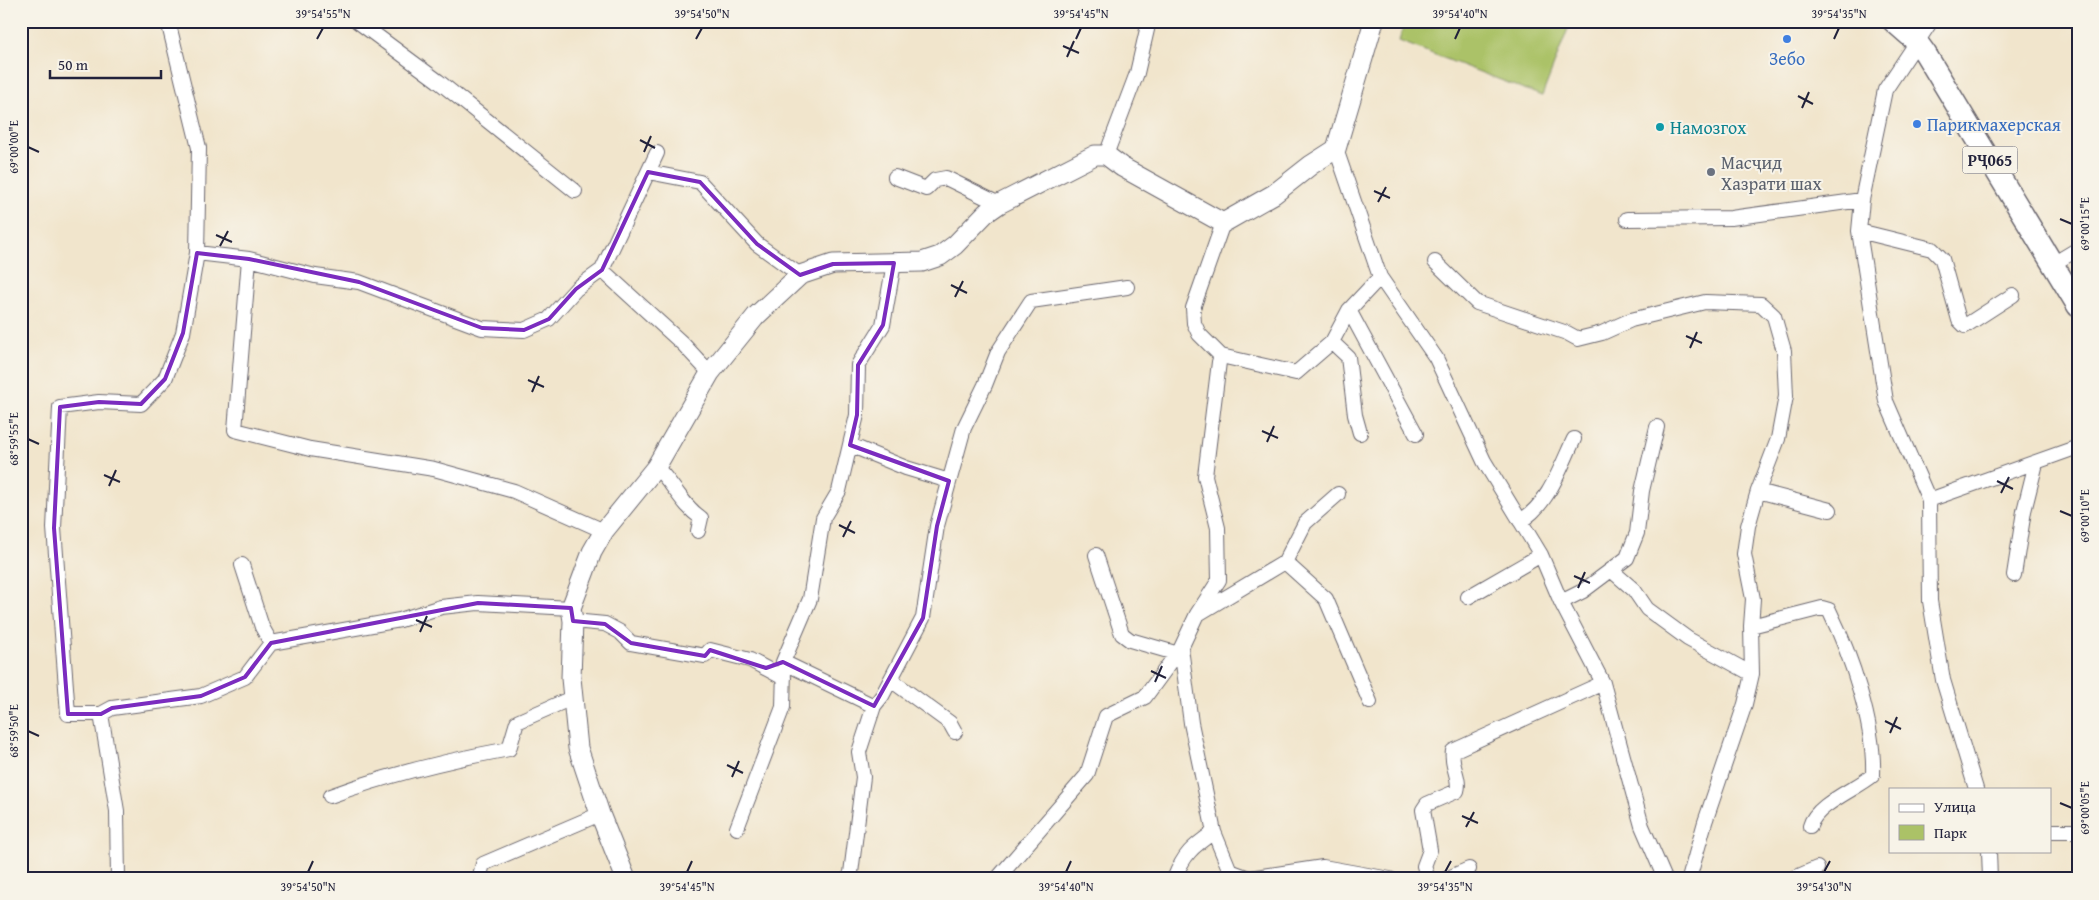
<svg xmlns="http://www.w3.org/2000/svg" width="2099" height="900" viewBox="0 0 2099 900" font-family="'Gentium Book Plus',serif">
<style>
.green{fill:#abc267;stroke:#667251}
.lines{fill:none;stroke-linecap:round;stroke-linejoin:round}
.street-casing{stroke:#6a666e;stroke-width:16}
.secondary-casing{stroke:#6a666e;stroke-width:21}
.primary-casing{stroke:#6a666e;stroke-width:24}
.street{stroke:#fff;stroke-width:14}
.secondary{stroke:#fff;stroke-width:19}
.primary{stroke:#fff;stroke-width:21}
.marked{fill:none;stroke:#7b2cbf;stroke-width:4;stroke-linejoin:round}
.ticks{fill:none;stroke:#22223b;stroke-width:2}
.shop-dot{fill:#3f7fe0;stroke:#f7f3e8;stroke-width:2}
.culture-dot{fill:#0f9aa8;stroke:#f7f3e8;stroke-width:2}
.worship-dot{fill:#6b7280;stroke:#f7f3e8;stroke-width:2}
.labels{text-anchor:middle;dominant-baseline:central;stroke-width:4;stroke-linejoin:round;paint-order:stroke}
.shield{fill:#f7f3e8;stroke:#62616f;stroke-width:1}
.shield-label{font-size:16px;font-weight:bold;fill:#22223b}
.shop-label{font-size:18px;fill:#366cbe;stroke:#f7f3e8}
.culture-label{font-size:18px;fill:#0d838f;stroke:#f7f3e8;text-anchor:start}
.worship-label{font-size:18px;fill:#5b616d;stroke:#f7f3e8;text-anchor:start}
.neatline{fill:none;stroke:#22223b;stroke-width:2}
.ticks-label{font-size:12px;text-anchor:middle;fill:#22223b}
</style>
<rect width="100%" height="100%" fill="#f7f3e8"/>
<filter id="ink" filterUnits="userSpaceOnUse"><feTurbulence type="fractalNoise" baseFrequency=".02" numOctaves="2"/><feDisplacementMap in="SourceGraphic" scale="10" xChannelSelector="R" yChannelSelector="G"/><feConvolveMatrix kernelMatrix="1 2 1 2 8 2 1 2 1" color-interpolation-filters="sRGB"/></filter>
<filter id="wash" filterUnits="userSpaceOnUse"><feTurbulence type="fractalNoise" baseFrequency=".0096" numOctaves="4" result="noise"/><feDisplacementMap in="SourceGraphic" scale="20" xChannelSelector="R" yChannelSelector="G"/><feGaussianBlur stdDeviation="1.12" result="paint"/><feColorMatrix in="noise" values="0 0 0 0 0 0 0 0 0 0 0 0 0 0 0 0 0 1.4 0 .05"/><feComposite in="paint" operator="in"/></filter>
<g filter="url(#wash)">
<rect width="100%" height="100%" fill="#f1e5cc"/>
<path class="green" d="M 1405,21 L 1571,21 L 1542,96 L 1399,41 Z"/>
</g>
<g filter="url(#ink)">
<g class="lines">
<defs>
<path id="street" d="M 168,21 L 199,148 L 197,253 L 249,259 L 235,430 L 310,449 L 434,469 L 514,491 L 604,531
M 357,21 L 438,81 L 575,191
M 1931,21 L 1885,90 L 1862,200 L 1859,231 L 1886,401 L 1929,500 L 1930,601 L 1943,680 L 1976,789
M 1336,149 L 1380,277 L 1436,358 L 1484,461 L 1541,555 L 1561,602 L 1603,683 L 1642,826 L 1665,879
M 657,153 L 602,270 L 683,344 L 710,373
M 1106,155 L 1137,73 L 1149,21
M 648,172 L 700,182 L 757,244 L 800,275
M 895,177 L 926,189 L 935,180 L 946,178 L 999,204
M 1627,219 L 1731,218 L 1862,200
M 1223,223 L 1193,308 L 1194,323 L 1199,334 L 1221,356 L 1296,373 L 1332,342 L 1349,310 L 1380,277
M 1859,231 L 1932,249 L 1942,259 L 1959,320 L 1965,326 L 2013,295
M 249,259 L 315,276 L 359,282 L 482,328 L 524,330 L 549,319 L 576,289 L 602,270
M 1435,262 L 1477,303 L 1567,333 L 1578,339 L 1602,333 L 1631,320 L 1705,302 L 1761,304 L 1774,316 L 1784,351 L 1786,396 L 1778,439 L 1758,491 L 1748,526 L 1744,554 L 1753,599 L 1751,626 L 1752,674 L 1745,704 L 1705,822 L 1689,879
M 2053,264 L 2078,249
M 1349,310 L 1416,434
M 1332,342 L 1348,357 L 1355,415 L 1360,433
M 850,445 L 906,468 L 949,481
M 656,467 C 673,483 682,505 701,518 L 698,531
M 1758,491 L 1830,510
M 1929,500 L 2078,447
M 1520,521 C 1548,506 1561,466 1574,439
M 1096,555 L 1122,634 L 1130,640 L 1175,653
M 1285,562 L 1305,523 L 1338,494
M 242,565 L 262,627 L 271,643
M 1611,570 L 1634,590 L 1647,609 L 1688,639 L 1752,674
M 2014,575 L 2024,511 L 2036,463
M 1468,597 L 1541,555
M 1561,602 L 1583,591 L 1627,558 L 1637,533 L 1642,491 L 1657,427
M 1200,613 L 1285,562 L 1326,599 L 1370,702
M 573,621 L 605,624 L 620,632 L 631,643 L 705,656 L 710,650 L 750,660 L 784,678
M 1751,626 L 1822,608 L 1829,610 C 1851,655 1875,725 1873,775 C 1857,789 1816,804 1810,826
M 1181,648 L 1191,723 L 1214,832 L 1230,871 L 1249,878 L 1323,867 L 1390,879
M 891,680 L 950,723 L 955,732
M 874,706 L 783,662 L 810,599 L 823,518 L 839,491 L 857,415 L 858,365 L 883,325 L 894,263
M 101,714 L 68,714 L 54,528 L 60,407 L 99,402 L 141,404 L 165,379 L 183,333 L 197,253
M 330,796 C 387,775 449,760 509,749 L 517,722 L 574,697
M 737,828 L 783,707 L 784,670
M 2050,831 L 2078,831
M 1989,851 L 1990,879
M 118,879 L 117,811 L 101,714 L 112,708 L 201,696 L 245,677 L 271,643 L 400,620 L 441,607 L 478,603 L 571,608
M 479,879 L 483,864 L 600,814
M 848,879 L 851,873 L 863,777 L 859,752 L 874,706 L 882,696 L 923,618 L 937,526 L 964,428 L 985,385 L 998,352 L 1031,301 L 1127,287
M 997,879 L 1087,775 L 1106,716 L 1145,697 L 1181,648 L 1197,614 L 1219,580 L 1218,528 L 1205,476 L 1219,362 L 1221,356
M 1174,879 C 1184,854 1192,847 1214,832
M 1428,879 L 1424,866 L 1430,850 L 1423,810 L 1427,804 L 1457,791 C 1461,778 1450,765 1453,751 L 1603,683
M 1446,879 L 1469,869
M 1792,879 L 1817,868"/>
<path id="secondary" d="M 626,879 L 600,814 L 578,748 L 571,678 L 573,621 L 571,608 L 592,552 L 604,531 L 656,467 L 710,373 L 756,316 L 800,275 L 833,264 L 922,262 L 940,256 L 955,245 L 986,213 L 999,204 L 1095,155 L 1106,155 L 1122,167 L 1223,223 L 1274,194 L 1311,165 L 1336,149 L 1374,21"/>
<path id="primary" d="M 1893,21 L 1917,42 L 1925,53 L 2078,306"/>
</defs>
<use href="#street" class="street-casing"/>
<use href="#secondary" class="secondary-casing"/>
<use href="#primary" class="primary-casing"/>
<use href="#street" class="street"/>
<use href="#secondary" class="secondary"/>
<use href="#primary" class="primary"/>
</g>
</g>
<path class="marked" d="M 648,172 L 700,182 L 757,244 L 800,275 L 833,264 L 894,263 L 883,325 L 858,365 L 857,415 L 850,445 L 949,481 L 937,526 L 923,618 L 874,706 L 783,662 L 766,668 L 710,650 L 705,656 L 631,643 L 605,624 L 573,621 L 571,608 L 478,603 L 271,643 L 245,677 L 201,696 L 112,708 L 101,714 L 68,714 L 54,528 L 60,407 L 99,402 L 141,404 L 165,379 L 183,333 L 197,253 L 249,259 L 359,282 L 482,328 L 524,330 L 549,319 L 576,289 L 602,270 Z"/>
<path class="ticks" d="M 317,39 L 323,28M 696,39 L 702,28M 1076,39 L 1081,28M 1455,39 L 1460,28M 1834,39 L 1839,28M 1063,46 L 1079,53M 1067,57 L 1074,41M 1798,96 L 1813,104M 1802,108 L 1809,92M 640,140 L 655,148M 28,147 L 39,152M 644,152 L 651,136M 1374,191 L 1390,198M 1378,202 L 1386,187M 2060,219 L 2072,224M 216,235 L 232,242M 220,246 L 228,231M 951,285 L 967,293M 955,297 L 963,281M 1686,336 L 1702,343M 1690,348 L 1697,332M 528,380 L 544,387M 532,392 L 539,376M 1262,431 L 1278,438M 28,439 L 39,444M 1267,442 L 1274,426M 104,475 L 120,482M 1997,481 L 2013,489M 109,486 L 116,470M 2001,493 L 2009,477M 2060,511 L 2072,516M 839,525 L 855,533M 843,537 L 851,521M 1574,576 L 1590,583M 1578,588 L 1585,572M 416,620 L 432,627M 420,632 L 427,616M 1151,671 L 1166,678M 1155,682 L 1162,666M 1885,721 L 1901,729M 28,731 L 39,736M 1890,733 L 1897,717M 727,765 L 743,773M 732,777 L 739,761M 2060,803 L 2072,808M 1462,816 L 1478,823M 1466,827 L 1474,812M 308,872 L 313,861M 687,872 L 692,861M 1066,872 L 1071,861M 1445,872 L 1451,861M 1824,872 L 1830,861"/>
<g class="shop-dot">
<circle cx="1787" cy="39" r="5"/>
<circle cx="1917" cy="124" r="5"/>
</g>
<circle class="culture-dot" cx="1660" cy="127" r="5"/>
<circle class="worship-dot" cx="1711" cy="172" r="5"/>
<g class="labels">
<rect class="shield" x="1962.5" y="146.5" width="55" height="27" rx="4"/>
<g class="shield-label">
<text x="1990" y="160">РҶ065</text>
</g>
<g class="shop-label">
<text x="1787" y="58">Зебо</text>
<text x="1927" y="124" text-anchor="start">Парикмахерская</text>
</g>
<g class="culture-label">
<text x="1670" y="127">Намозгох</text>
</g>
<g class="worship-label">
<text x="1721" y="162">Масҷид<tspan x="1721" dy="21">Хазрати шах</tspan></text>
</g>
</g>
<rect width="2099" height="900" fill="none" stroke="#f7f3e8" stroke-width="55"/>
<rect x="1889" y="788" width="162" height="65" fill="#f7f3e8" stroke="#a29fa3"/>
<rect x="1899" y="804" width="25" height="8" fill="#ffffff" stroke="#a29fa3"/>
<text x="1934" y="812" font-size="15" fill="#22223b">Улица</text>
<rect x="1899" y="825" width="25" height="15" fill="#abc267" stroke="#a29fa3"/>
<text x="1934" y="838" font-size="15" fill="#22223b">Парк</text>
<path d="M50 70v8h111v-8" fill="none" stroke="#22223b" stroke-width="2.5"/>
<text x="58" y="70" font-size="15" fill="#22223b" stroke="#f7f3e8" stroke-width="4" paint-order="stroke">50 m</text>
<rect x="28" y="28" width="2044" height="844" class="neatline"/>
<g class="ticks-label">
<text x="323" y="18">39°54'55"N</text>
<text x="702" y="18">39°54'50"N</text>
<text x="1081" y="18">39°54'45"N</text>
<text x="1460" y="18">39°54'40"N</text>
<text x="1839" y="18">39°54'35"N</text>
<text transform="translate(14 147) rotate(-90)" y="4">69°00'00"E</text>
<text transform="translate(2085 224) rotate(-90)" y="4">69°00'15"E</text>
<text transform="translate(14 439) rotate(-90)" y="4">68°59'55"E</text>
<text transform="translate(2085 516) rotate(-90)" y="4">69°00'10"E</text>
<text transform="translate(14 731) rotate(-90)" y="4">68°59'50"E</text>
<text transform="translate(2085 808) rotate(-90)" y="4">69°00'05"E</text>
<text x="308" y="891">39°54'50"N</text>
<text x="687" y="891">39°54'45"N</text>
<text x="1066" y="891">39°54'40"N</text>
<text x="1445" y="891">39°54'35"N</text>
<text x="1824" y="891">39°54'30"N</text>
</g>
</svg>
